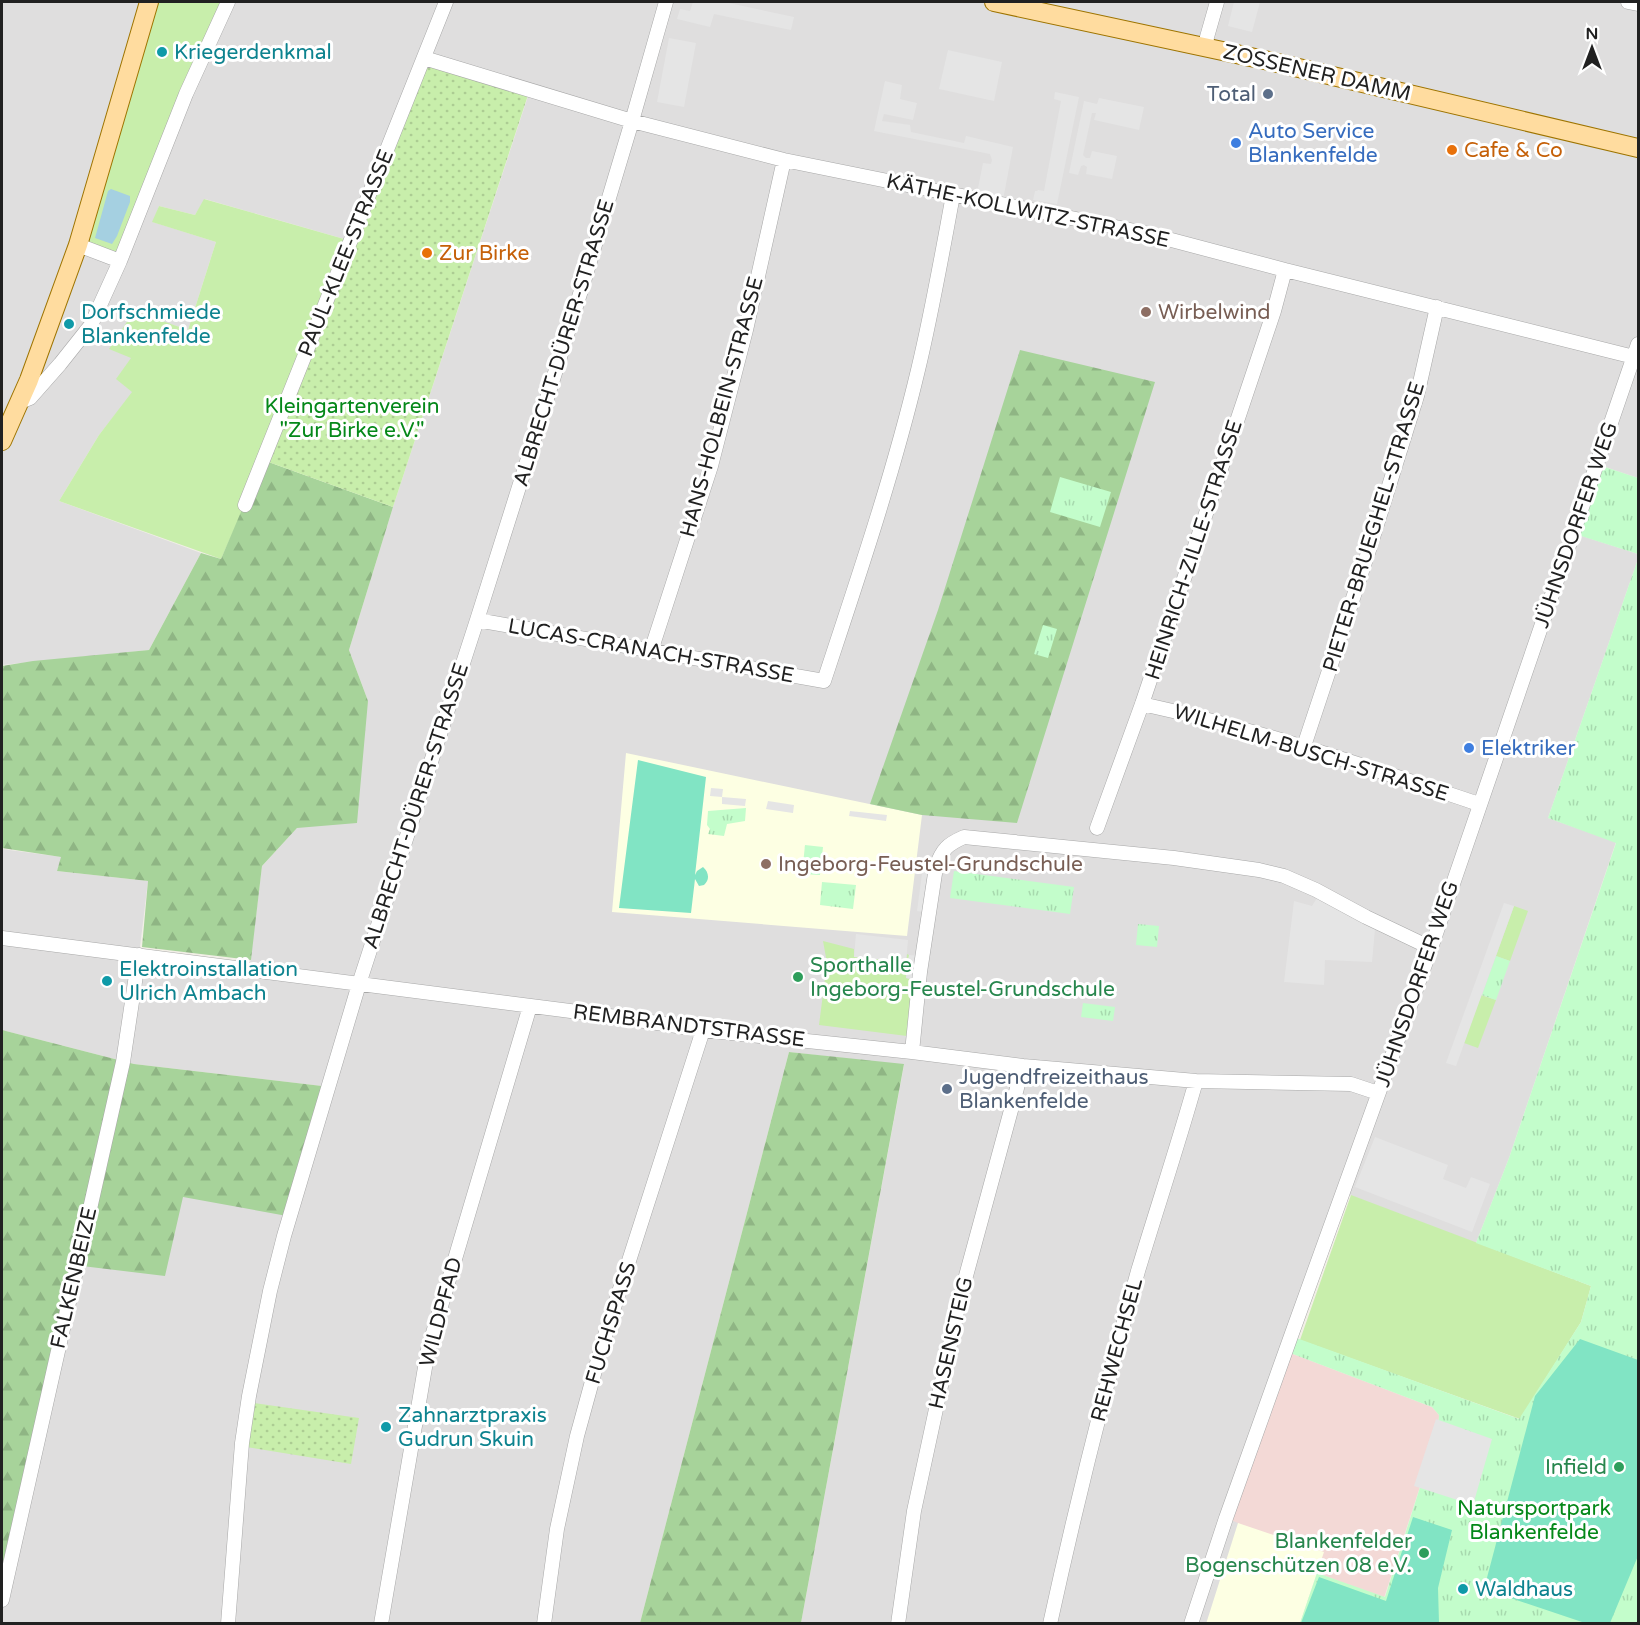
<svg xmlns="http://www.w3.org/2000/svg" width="1640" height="1625" viewBox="0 0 1640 1625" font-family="'Varela Round',sans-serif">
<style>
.residential{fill:#dfdede}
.commercial{fill:#f3d9d6}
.education{fill:#fdffe3}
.grass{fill:#c8eeab}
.forest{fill:url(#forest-firs)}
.park{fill:url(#park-tufts)}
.garden{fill:url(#garden-dots)}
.pitch{fill:#81e4c4}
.parking{fill:#e5e5e5}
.water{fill:#a5d0e1}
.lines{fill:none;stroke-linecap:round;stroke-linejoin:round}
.minor-casing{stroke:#a8a8a8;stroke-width:15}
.major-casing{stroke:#9e7400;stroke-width:20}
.minor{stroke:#fff;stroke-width:14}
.major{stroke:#ffdc9f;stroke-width:18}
.culture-dot{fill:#0f9aa8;stroke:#fff;stroke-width:2}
.service-dot{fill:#5c6f8a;stroke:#fff;stroke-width:2}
.shop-dot{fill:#3f7fe0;stroke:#fff;stroke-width:2}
.food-dot{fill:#e8710a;stroke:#fff;stroke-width:2}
.education-dot{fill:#8d6e63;stroke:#fff;stroke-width:2}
.leisure-dot{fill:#2e9e5b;stroke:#fff;stroke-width:2}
.labels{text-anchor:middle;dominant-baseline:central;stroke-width:6;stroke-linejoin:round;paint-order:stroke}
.culture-label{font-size:21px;fill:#0d838f;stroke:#fff;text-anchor:start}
.street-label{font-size:21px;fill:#212121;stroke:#fff}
.service-label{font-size:21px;fill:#4e5e75;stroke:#fff;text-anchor:end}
.shop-label{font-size:21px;fill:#366cbe;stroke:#fff;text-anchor:start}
.food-label{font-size:21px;fill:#c56008;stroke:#fff;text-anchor:start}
.education-label{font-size:21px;fill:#785e54;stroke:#fff;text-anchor:start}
.park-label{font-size:21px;fill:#058819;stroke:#fff}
.leisure-label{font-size:21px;fill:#27864d;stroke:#fff;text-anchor:end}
</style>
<defs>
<pattern id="forest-firs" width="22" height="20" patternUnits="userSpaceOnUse" patternTransform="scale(1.5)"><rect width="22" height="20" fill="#a7d39a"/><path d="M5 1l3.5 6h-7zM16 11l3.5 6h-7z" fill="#8fb584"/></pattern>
<pattern id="park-tufts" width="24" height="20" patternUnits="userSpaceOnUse" patternTransform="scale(1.5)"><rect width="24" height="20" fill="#c3fdcb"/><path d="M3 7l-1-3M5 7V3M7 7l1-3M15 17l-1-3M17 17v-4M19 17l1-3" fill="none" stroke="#a7d9ae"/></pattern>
<pattern id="garden-dots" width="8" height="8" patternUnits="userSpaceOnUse" patternTransform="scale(1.5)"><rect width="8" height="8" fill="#c8eeab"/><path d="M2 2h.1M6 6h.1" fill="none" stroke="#accc93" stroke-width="1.8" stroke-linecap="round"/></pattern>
</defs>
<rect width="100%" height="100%" fill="#f2efe7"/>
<path class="residential" d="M 2,2 L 1638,2 L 1638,478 L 1602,466 L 1579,535 L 1638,554 L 1638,559 L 1548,818 L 1616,842 L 1509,1158 L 1476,1243 L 1344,1193 L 1238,1523 L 1300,1623 L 801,1623 L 904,1065 L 789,1052 L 640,1623 L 2,1624 L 2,1603 L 83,1266 L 182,1197 L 322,1086 L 134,1064 L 2,1030 L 2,849 L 62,857 L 57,871 L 148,881 L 139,955 L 140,964 L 248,979 L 262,866 L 297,828 L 368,701 L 349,650 L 393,507 L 530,90 L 351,241 L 205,199 L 195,215 L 159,206 L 153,222 L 216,242 L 188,330 L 134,312 L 132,358 L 133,392 L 99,435 L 59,501 L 201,553 L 149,650 L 2,665 Z"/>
<path class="commercial" d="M 1285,1351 L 1432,1407 L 1439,1415 L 1438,1431 L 1384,1598 L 1317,1573 L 1238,1523 L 1226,1518 Z"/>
<path class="education" d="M 626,753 L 922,815 L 907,936 L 612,912 Z
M 1238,1523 L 1324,1552 L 1300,1623 L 1206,1624 Z"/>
<path class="grass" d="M 149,2 L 223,2 L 120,261 L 78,245 Z
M 204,199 L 351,241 L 245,505 L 221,559 L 59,501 L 99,435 L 132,392 L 116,379 L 131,358 L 109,349 L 134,311 L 188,330 L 216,242 L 152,222 L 159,206 L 195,215 Z
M 1514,906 L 1528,911 L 1510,961 L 1496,956 Z
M 823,941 L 854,949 L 854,956 L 906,962 L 907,954 L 909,955 L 906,978 L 915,980 L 907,1036 L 819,1025 L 827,963 Z
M 1481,995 L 1496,1000 L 1478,1048 L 1464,1043 Z
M 1351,1195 L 1591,1286 L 1581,1322 L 1520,1419 L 1300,1340 Z"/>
<path class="forest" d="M 1020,350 L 1155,382 L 1017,823 L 922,815 L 870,804 L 938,610 Z
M 263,460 L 393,507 L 349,650 L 368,701 L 357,823 L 297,828 L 262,866 L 251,960 L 142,947 L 148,881 L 57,871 L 61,857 L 2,848 L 2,666 L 33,661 L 149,650 L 201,553 L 221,559 Z
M 2,1030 L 134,1064 L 322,1086 L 287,1216 L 183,1197 L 165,1276 L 82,1266 L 2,1603 Z
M 789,1052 L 904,1064 L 801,1623 L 640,1623 Z"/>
<path class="park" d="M 1602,466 L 1638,478 L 1638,554 L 1578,535 Z
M 1060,477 L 1111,492 L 1100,527 L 1050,512 Z
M 1638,559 L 1638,1623 L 1300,1623 L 1317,1573 L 1385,1597 L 1438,1431 L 1439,1415 L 1432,1407 L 1285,1351 L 1291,1336 L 1519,1419 L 1581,1322 L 1591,1286 L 1476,1243 L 1509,1158 L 1616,843 L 1548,818 Z
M 1043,625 L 1057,629 L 1048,658 L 1034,654 Z
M 746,808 L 745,821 L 727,824 L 724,836 L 708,834 L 710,829 L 707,825 L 708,811 Z
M 805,845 L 823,847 L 820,875 L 802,874 Z
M 954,871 L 1074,887 L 1070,914 L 950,898 Z
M 822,882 L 856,885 L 853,909 L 820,905 Z
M 1138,924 L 1159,926 L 1157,947 L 1136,945 Z
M 1496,956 L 1510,961 L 1496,1000 L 1482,995 Z
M 1083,1003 L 1115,1007 L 1113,1021 L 1081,1017 Z"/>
<path class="garden" d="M 424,58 L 530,89 L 393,507 L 263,460 Z
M 254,1403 L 359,1418 L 351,1464 L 246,1447 Z"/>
<path class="pitch" d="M 638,760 L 706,777 L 695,875 L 697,871 L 703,867 C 709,872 710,880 704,885 L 699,886 L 695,879 L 691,913 L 619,908 Z
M 1580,1339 L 1638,1360 L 1638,1556 L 1610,1623 L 1585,1623 L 1484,1589 L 1535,1396 Z
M 1413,1517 L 1452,1530 L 1438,1588 L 1439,1623 L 1301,1623 L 1319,1577 L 1386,1601 Z"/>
<path class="parking" d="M 693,2 L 724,2 L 794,17 L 791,30 L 714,14 L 710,27 L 677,19 L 680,9 L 690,11 Z
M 1234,2 L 1260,2 L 1252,32 L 1228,26 Z
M 669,38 L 696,43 L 684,107 L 657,102 Z
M 948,50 L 1002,62 L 994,101 L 939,89 Z
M 885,81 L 902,85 L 900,99 L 917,103 L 913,120 L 884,114 L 882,121 L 910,125 L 911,132 L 964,143 L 966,136 L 1013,147 L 1003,200 L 977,193 L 983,163 L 991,164 L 992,160 L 990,154 L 874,131 Z
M 1055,92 L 1079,97 L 1057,204 L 1033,200 L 1035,191 L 1037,191 L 1038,190 L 1044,191 L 1061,101 L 1054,99 Z
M 1099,98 L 1144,107 L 1139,130 L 1094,120 L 1096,113 L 1092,113 L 1083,155 L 1086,158 L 1090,158 L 1092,151 L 1117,156 L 1112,179 L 1086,174 L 1087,167 L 1084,165 L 1081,166 L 1078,175 L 1069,173 L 1084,101 L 1097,104 Z
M 711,788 L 723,789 L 722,797 L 746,799 L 745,806 L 722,804 L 722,797 L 710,796 Z
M 768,801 L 794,805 L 793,813 L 766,809 Z
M 850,811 L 887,815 L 886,821 L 849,816 Z
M 924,859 L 931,860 L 924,912 L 917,911 Z
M 1317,898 L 1375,929 L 1372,962 L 1325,960 L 1324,985 L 1284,982 L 1294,901 L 1312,906 Z
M 1504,903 L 1514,906 L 1456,1066 L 1446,1063 Z
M 856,934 L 908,940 L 906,962 L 854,957 Z
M 909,955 L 919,956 L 915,980 L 906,978 Z
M 1375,1137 L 1448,1165 L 1443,1179 L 1466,1188 L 1471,1177 L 1490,1184 L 1472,1232 L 1355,1187 Z
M 1436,1419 L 1492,1439 L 1473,1505 L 1414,1486 Z"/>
<path class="water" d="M 111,189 L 130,196 L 130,202 L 117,236 L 112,244 L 95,238 L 108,191 Z"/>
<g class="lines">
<defs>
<path id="minor" d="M 1628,2 L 1638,4
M 1206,48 L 1207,37 L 1217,2
M 424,58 L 632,121 L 784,160 L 1145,233 L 1285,270 L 1634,357
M 78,245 L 120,261
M 20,400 L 25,400 L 30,398 L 60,364 L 91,325 L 120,261 L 186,94 L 228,2
M 245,505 L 446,2
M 477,620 L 824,681 C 858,578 893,475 918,370 C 932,312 942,254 953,195
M 651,651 L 711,466 L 746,330 L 784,160
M 1142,704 C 1257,729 1368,767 1479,804
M 1304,746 L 1370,547 L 1417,396 L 1437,307
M 1097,828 L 1142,704 L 1274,311 L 1285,270
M 2,938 L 625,1018 L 703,1030 L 912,1052 L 1023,1066 L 1196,1081 L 1351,1084 L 1378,1093
M 912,1052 L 920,972 L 936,867 C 942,849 948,844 964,837 L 1174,858 L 1259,870 L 1284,876 L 1316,890 L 1366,917 L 1431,948
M 2,1600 L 123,1062 L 139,955
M 228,1624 L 242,1443 L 249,1396 L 270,1291 L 284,1236 L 359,984 L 477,620 L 585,278 L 632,121 L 666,2
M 381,1624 L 428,1350 L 530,1006
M 544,1624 L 557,1529 L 577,1436 L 602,1345 L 703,1030
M 898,1624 L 914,1511 L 960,1298 L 1023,1066
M 1050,1624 C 1076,1505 1105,1388 1138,1271 C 1157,1208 1178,1145 1196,1081
M 1191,1624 L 1226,1518 L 1291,1336 L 1431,948 L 1638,344"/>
<path id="major" d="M 994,2 L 1269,61 L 1638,148
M 2,441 L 29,380 L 78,245 L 149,2"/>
</defs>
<use href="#minor" class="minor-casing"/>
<use href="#major" class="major-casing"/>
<use href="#minor" class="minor"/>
<use href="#major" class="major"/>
</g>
<g class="culture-dot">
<circle cx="162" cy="52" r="6"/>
<circle cx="69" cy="324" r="6"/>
<circle cx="107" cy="981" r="6"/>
<circle cx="386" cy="1427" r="6"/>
<circle cx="1463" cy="1589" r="6"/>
</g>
<g class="service-dot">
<circle cx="1268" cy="94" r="6"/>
<circle cx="947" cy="1089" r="6"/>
</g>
<g class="shop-dot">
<circle cx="1236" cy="143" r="6"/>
<circle cx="1469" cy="748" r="6"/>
</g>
<g class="food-dot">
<circle cx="1452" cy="150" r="6"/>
<circle cx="427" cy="253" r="6"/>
</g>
<g class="education-dot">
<circle cx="1146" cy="312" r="6"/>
<circle cx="766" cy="864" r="6"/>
</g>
<g class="leisure-dot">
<circle cx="798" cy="977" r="6"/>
<circle cx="1619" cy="1467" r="6"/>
<circle cx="1424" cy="1553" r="6"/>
</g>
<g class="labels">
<g class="culture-label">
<text x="174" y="52">Kriegerdenkmal</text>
<text x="81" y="312">Dorfschmiede<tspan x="81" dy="24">Blankenfelde</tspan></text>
<text x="119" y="969">Elektroinstallation<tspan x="119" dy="24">Ulrich Ambach</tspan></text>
<text x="398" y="1415">Zahnarztpraxis<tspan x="398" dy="24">Gudrun Skuin</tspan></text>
<text x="1475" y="1589">Waldhaus</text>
</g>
<g class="street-label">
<text transform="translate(1317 73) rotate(13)">ZOSSENER DAMM</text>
<text transform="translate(1028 211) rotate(12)">KÄTHE-KOLLWITZ-STRASSE</text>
<text transform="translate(346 253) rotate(-68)">PAUL-KLEE-STRASSE</text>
<text transform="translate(564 343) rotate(-73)">ALBRECHT-DÜRER-STRASSE</text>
<text transform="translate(722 407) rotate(-75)">HANS-HOLBEIN-STRASSE</text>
<text transform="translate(1576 525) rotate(-71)">JÜHNSDORFER WEG</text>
<text transform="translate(1374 527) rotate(-73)">PIETER-BRUEGHEL-STRASSE</text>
<text transform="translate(1194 550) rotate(-72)">HEINRICH-ZILLE-STRASSE</text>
<text transform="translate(651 651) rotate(10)">LUCAS-CRANACH-STRASSE</text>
<text transform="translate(1311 753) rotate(17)">WILHELM-BUSCH-STRASSE</text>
<text transform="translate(416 806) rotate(-72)">ALBRECHT-DÜRER-STRASSE</text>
<text transform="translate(1417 984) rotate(-71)">JÜHNSDORFER WEG</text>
<text transform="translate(689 1026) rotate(7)">REMBRANDTSTRASSE</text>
<text transform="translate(74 1278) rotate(-77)">FALKENBEIZE</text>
<text transform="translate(441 1312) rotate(-75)">WILDPFAD</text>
<text transform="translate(611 1323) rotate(-73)">FUCHSPASS</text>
<text transform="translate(951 1343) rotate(-77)">HASENSTEIG</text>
<text transform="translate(1117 1350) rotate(-75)">REHWECHSEL</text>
</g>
<g class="service-label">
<text x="1256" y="94">Total</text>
<text x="959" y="1077" text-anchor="start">Jugendfreizeithaus<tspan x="959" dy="24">Blankenfelde</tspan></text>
</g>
<g class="shop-label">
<text x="1248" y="131">Auto Service<tspan x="1248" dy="24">Blankenfelde</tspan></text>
<text x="1481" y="748">Elektriker</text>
</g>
<g class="food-label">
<text x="1464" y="150">Cafe &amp; Co</text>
<text x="439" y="253">Zur Birke</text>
</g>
<g class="education-label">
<text x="1158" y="312">Wirbelwind</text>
<text x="778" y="864">Ingeborg-Feustel-Grundschule</text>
</g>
<g class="park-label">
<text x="352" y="406">Kleingartenverein<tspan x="352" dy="24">"Zur Birke e.V."</tspan></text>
<text x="1534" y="1508">Natursportpark<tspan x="1534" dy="24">Blankenfelde</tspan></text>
</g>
<g class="leisure-label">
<text x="810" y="965" text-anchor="start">Sporthalle<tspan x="810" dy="24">Ingeborg-Feustel-Grundschule</tspan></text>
<text x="1607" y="1467">Infield</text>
<text x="1412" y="1541">Blankenfelder<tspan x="1412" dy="24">Bogenschützen 08 e.V.</tspan></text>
</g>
</g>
<rect width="1640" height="1625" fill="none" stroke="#212121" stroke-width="6"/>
<g transform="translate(1592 48)" stroke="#ffffff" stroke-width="4.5" paint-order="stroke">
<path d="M0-4.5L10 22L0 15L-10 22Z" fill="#212121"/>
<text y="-9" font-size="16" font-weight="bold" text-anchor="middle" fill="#212121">N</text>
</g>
</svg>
